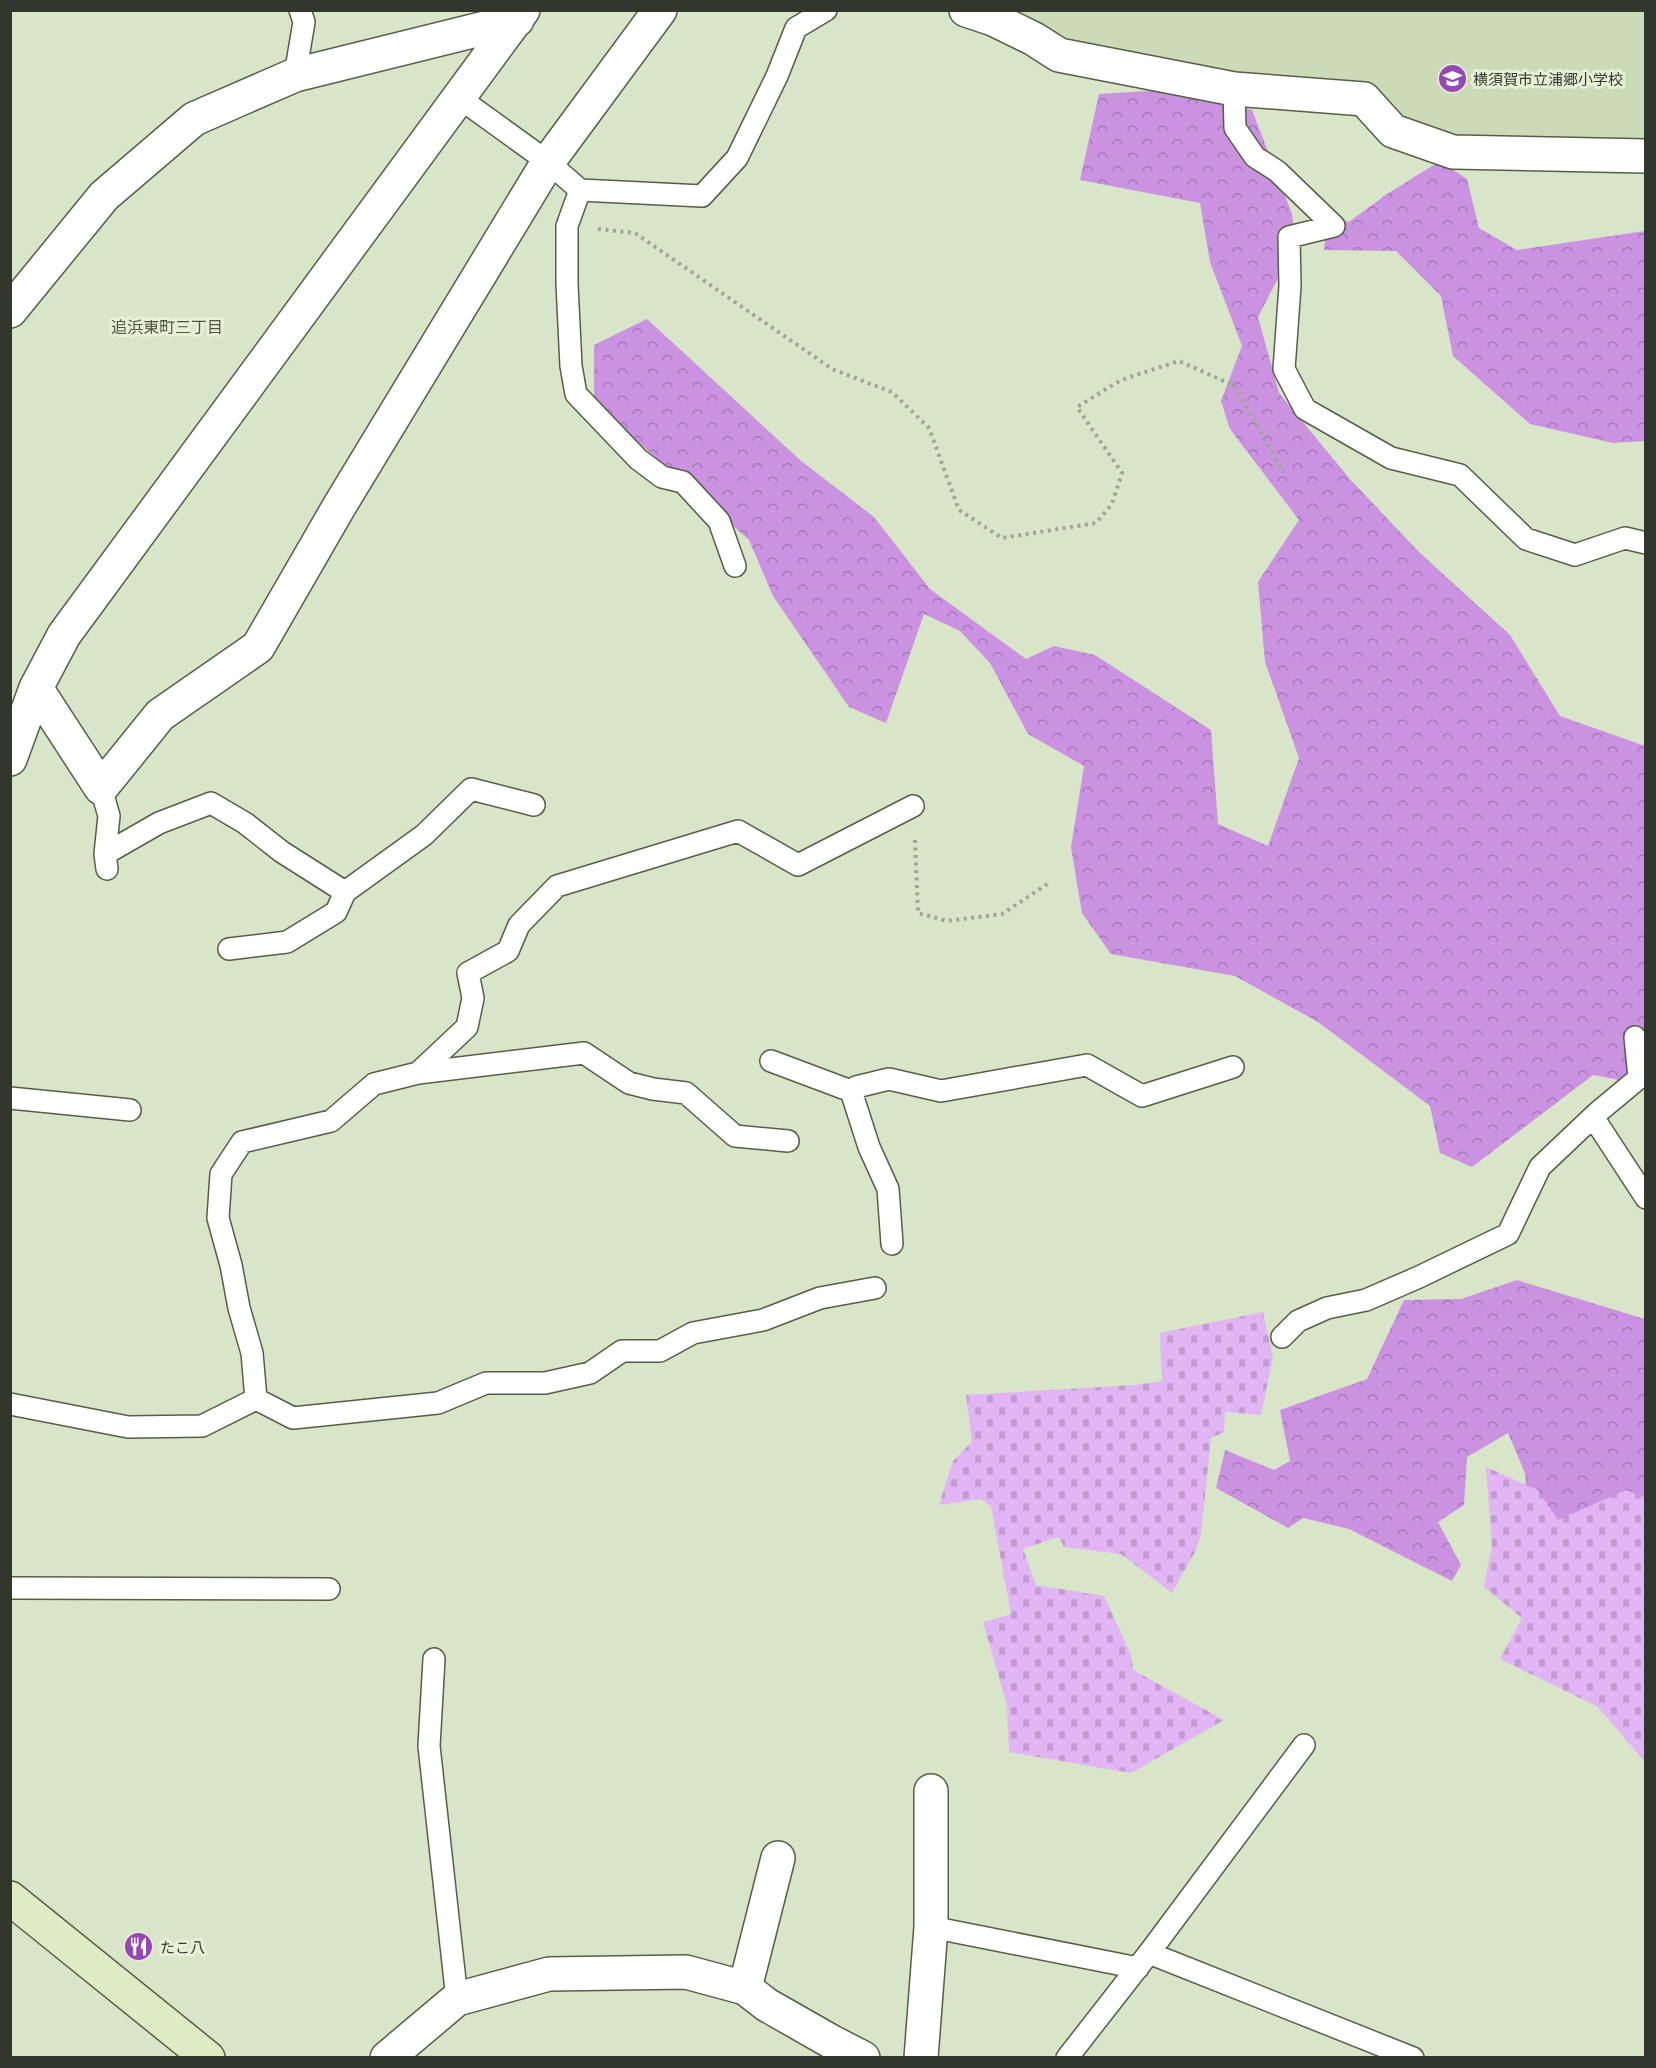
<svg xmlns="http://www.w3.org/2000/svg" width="1656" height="2068" viewBox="0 0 1656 2068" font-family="'PT Serif','Noto Sans JP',serif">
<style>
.built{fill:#cbdbb7}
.forest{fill:url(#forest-crowns)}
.cemetery{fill:url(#cemetery-stones)}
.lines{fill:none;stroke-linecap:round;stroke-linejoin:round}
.lane-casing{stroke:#555f46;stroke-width:24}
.street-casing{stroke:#555f46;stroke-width:36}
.secondary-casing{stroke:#555f46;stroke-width:36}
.path{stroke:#9da790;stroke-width:4;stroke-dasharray:3 4.5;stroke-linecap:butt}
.lane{stroke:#fff;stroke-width:21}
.street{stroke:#fff;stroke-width:33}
.secondary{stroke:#deecc4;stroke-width:33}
.labels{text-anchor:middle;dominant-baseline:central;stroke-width:6;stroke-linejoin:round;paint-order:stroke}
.poi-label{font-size:15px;fill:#32372c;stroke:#e5f2d5;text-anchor:start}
.neighbourhood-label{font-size:16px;fill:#4f5941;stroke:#e5f2d5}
</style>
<defs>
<pattern id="forest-crowns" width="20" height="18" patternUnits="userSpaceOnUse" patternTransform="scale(1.5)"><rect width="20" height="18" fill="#cb92e2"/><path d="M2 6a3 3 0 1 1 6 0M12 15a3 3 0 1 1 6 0" fill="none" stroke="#a578b7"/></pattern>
<pattern id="cemetery-stones" width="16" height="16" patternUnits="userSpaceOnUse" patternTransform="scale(1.5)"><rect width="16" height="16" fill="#e1b5f3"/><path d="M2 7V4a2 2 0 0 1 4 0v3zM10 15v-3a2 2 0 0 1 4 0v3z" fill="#c29cd0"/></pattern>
</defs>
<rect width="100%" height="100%" fill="#d8e5c8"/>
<path class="built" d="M 1001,11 L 1645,11 L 1645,148 L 1445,143 L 1400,128 L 1359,87 L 1157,71 L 1061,46 Z"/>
<path class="forest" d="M 1181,89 L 1252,110 L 1292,214 L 1296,243 L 1258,317 L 1279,393 L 1349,478 L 1419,552 L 1510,635 L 1560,716 L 1645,746 L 1645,1085 L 1593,1075 L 1472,1167 L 1440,1153 L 1430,1106 L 1318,1022 L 1235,976 L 1111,954 L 1082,913 L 1071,847 L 1084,766 L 1028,734 L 990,663 L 960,631 L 924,614 L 886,723 L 849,707 L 773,596 L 749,540 L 594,403 L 594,345 L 647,319 L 800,460 L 874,517 L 930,589 L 1026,659 L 1054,646 L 1095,655 L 1211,730 L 1218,824 L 1268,846 L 1299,758 L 1265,662 L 1258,582 L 1299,520 L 1230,429 L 1221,401 L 1242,346 L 1210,262 L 1200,203 L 1080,180 L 1099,94 Z
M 1440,161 L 1467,179 L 1479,228 L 1517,250 L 1645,231 L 1645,441 L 1613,443 L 1530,424 L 1453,356 L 1441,296 L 1396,251 L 1324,250 L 1327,215 L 1349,222 L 1387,194 Z
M 1517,1280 L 1645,1319 L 1645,1505 L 1572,1542 L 1529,1521 L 1525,1473 L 1508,1433 L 1467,1457 L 1464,1505 L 1438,1522 L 1461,1565 L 1452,1581 L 1349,1529 L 1303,1518 L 1288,1528 L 1216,1488 L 1225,1450 L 1274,1470 L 1290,1461 L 1280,1410 L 1367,1379 L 1404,1300 L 1461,1299 Z"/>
<path class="cemetery" d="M 1263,1312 L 1273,1357 L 1261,1415 L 1225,1412 L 1224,1432 L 1211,1438 L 1201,1533 L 1196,1550 L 1172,1593 L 1121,1554 L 1064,1547 L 1059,1537 L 1023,1549 L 1036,1585 L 1104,1596 L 1131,1655 L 1133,1670 L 1224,1720 L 1131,1773 L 1009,1752 L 1007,1705 L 983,1622 L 1011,1614 L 991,1506 L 981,1499 L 939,1505 L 953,1461 L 972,1442 L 966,1395 L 1135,1385 L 1162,1381 L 1160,1333 Z
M 1486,1467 L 1538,1490 L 1558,1520 L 1626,1490 L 1645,1497 L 1645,1762 L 1598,1707 L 1500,1659 L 1522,1618 L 1484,1587 L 1492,1546 Z"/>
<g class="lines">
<defs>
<path id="lane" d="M 295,75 L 304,22 L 300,10
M 1234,89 L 1235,128 L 1255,157 L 1277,171 L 1334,226 L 1289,237 L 1290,286 L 1284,369 L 1305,409 L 1391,458 L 1460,475 L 1526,539 L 1575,555 L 1625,538 L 1646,543
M 458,97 L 548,162 L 580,190 L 567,226 L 567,284 L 571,366 L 576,394 L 638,459 L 662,477 L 683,482 L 719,521 L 735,566
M 580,190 L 702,196 L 737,158 L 777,76 L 796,28 L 826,10
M 101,788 L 109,816 L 105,854 L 107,869
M 105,854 L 159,823 L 211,803 L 245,823 L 282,852 L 345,892 L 424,835 L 471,789 L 534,805
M 229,949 L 287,942 L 336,912 L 345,892
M 771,1061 L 851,1091 L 869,1147 L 888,1189 L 892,1244
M 418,1073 L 584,1053 L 629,1083 L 653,1089 L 686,1093 L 735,1136 L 788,1141
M 851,1091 L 856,1087 L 889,1079 L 941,1091 L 1087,1065 L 1142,1096 L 1233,1067
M 10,1098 L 130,1110
M 1593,1117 L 1646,1198
M 1282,1337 L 1298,1321 L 1327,1308 L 1366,1300 L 1419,1277 L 1508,1234 L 1540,1167 L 1597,1113 L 1639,1078 L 1635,1037
M 256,1399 L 252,1353 L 239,1308 L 231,1265 L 218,1218 L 221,1174 L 242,1142 L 331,1121 L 374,1084 L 418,1073 L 467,1027 L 473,998 L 468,973 L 508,951 L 519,925 L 557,886 L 738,831 L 798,865 L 913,806
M 10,1404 L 128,1427 L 202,1426 L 256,1399 L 293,1418 L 438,1403 L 486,1383 L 545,1383 L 590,1373 L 622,1351 L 660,1351 L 693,1333 L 763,1320 L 820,1298 L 875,1288
M 10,1588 L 329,1589
M 434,1659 L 429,1746 L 457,1999
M 931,1927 L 1138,1968
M 1149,1953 L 1413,2058
M 1067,2058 L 1149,1953 L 1304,1745"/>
<path id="street" d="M 966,10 L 993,19 L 1034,39 L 1059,55 L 1234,89 L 1364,99 L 1393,131 L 1453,152 L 1646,156
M 10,311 L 104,196 L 194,119 L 295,75 L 517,20
M 36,688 L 101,788 L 160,715 L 258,647 L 340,505 L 548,162 L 660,10
M 10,759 L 36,688 L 64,635 L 523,10
M 745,1988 L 778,1858
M 387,2058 L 457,1999 L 549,1974 L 686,1972 L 745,1988 L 767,2005 L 832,2042 L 863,2058
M 921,2058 L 931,1927 L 931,1791"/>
<path id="secondary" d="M 10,1898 L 208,2058"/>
</defs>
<use href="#lane" class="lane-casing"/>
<use href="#street" class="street-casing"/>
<use href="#secondary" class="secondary-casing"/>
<path class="path" d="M 598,229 L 635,233 L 832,369 L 892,392 L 929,428 L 959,510 L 1002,538 L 1096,523 L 1112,504 L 1122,473 L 1077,407 L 1121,380 L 1179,361 L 1235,386 L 1284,473
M 915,840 L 918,913 L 947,921 L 1002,914 L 1049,883"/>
<use href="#lane" class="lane"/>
<use href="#street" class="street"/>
<use href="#secondary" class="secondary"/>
</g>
<defs>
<symbol id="school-disc" viewBox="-11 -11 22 22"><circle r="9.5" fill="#9746b5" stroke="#e5f2d5"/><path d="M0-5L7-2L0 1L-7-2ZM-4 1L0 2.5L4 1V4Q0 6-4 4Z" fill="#fff"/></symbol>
<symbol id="restaurant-disc" viewBox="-11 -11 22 22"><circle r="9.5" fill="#9746b5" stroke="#e5f2d5"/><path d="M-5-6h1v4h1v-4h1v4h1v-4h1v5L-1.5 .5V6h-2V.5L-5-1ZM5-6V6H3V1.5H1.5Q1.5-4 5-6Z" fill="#fff"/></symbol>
</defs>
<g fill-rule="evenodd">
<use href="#school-disc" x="1436" y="62" width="33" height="33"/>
<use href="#restaurant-disc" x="122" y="1930" width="33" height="33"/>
</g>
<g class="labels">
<g class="poi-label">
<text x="1473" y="79">横須賀市立浦郷小学校</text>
<text x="160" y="1947">たこ八</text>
</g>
<g class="neighbourhood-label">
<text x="167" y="327">追浜東町三丁目</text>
</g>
</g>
<rect width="1656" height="2068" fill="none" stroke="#32372c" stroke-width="24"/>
</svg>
